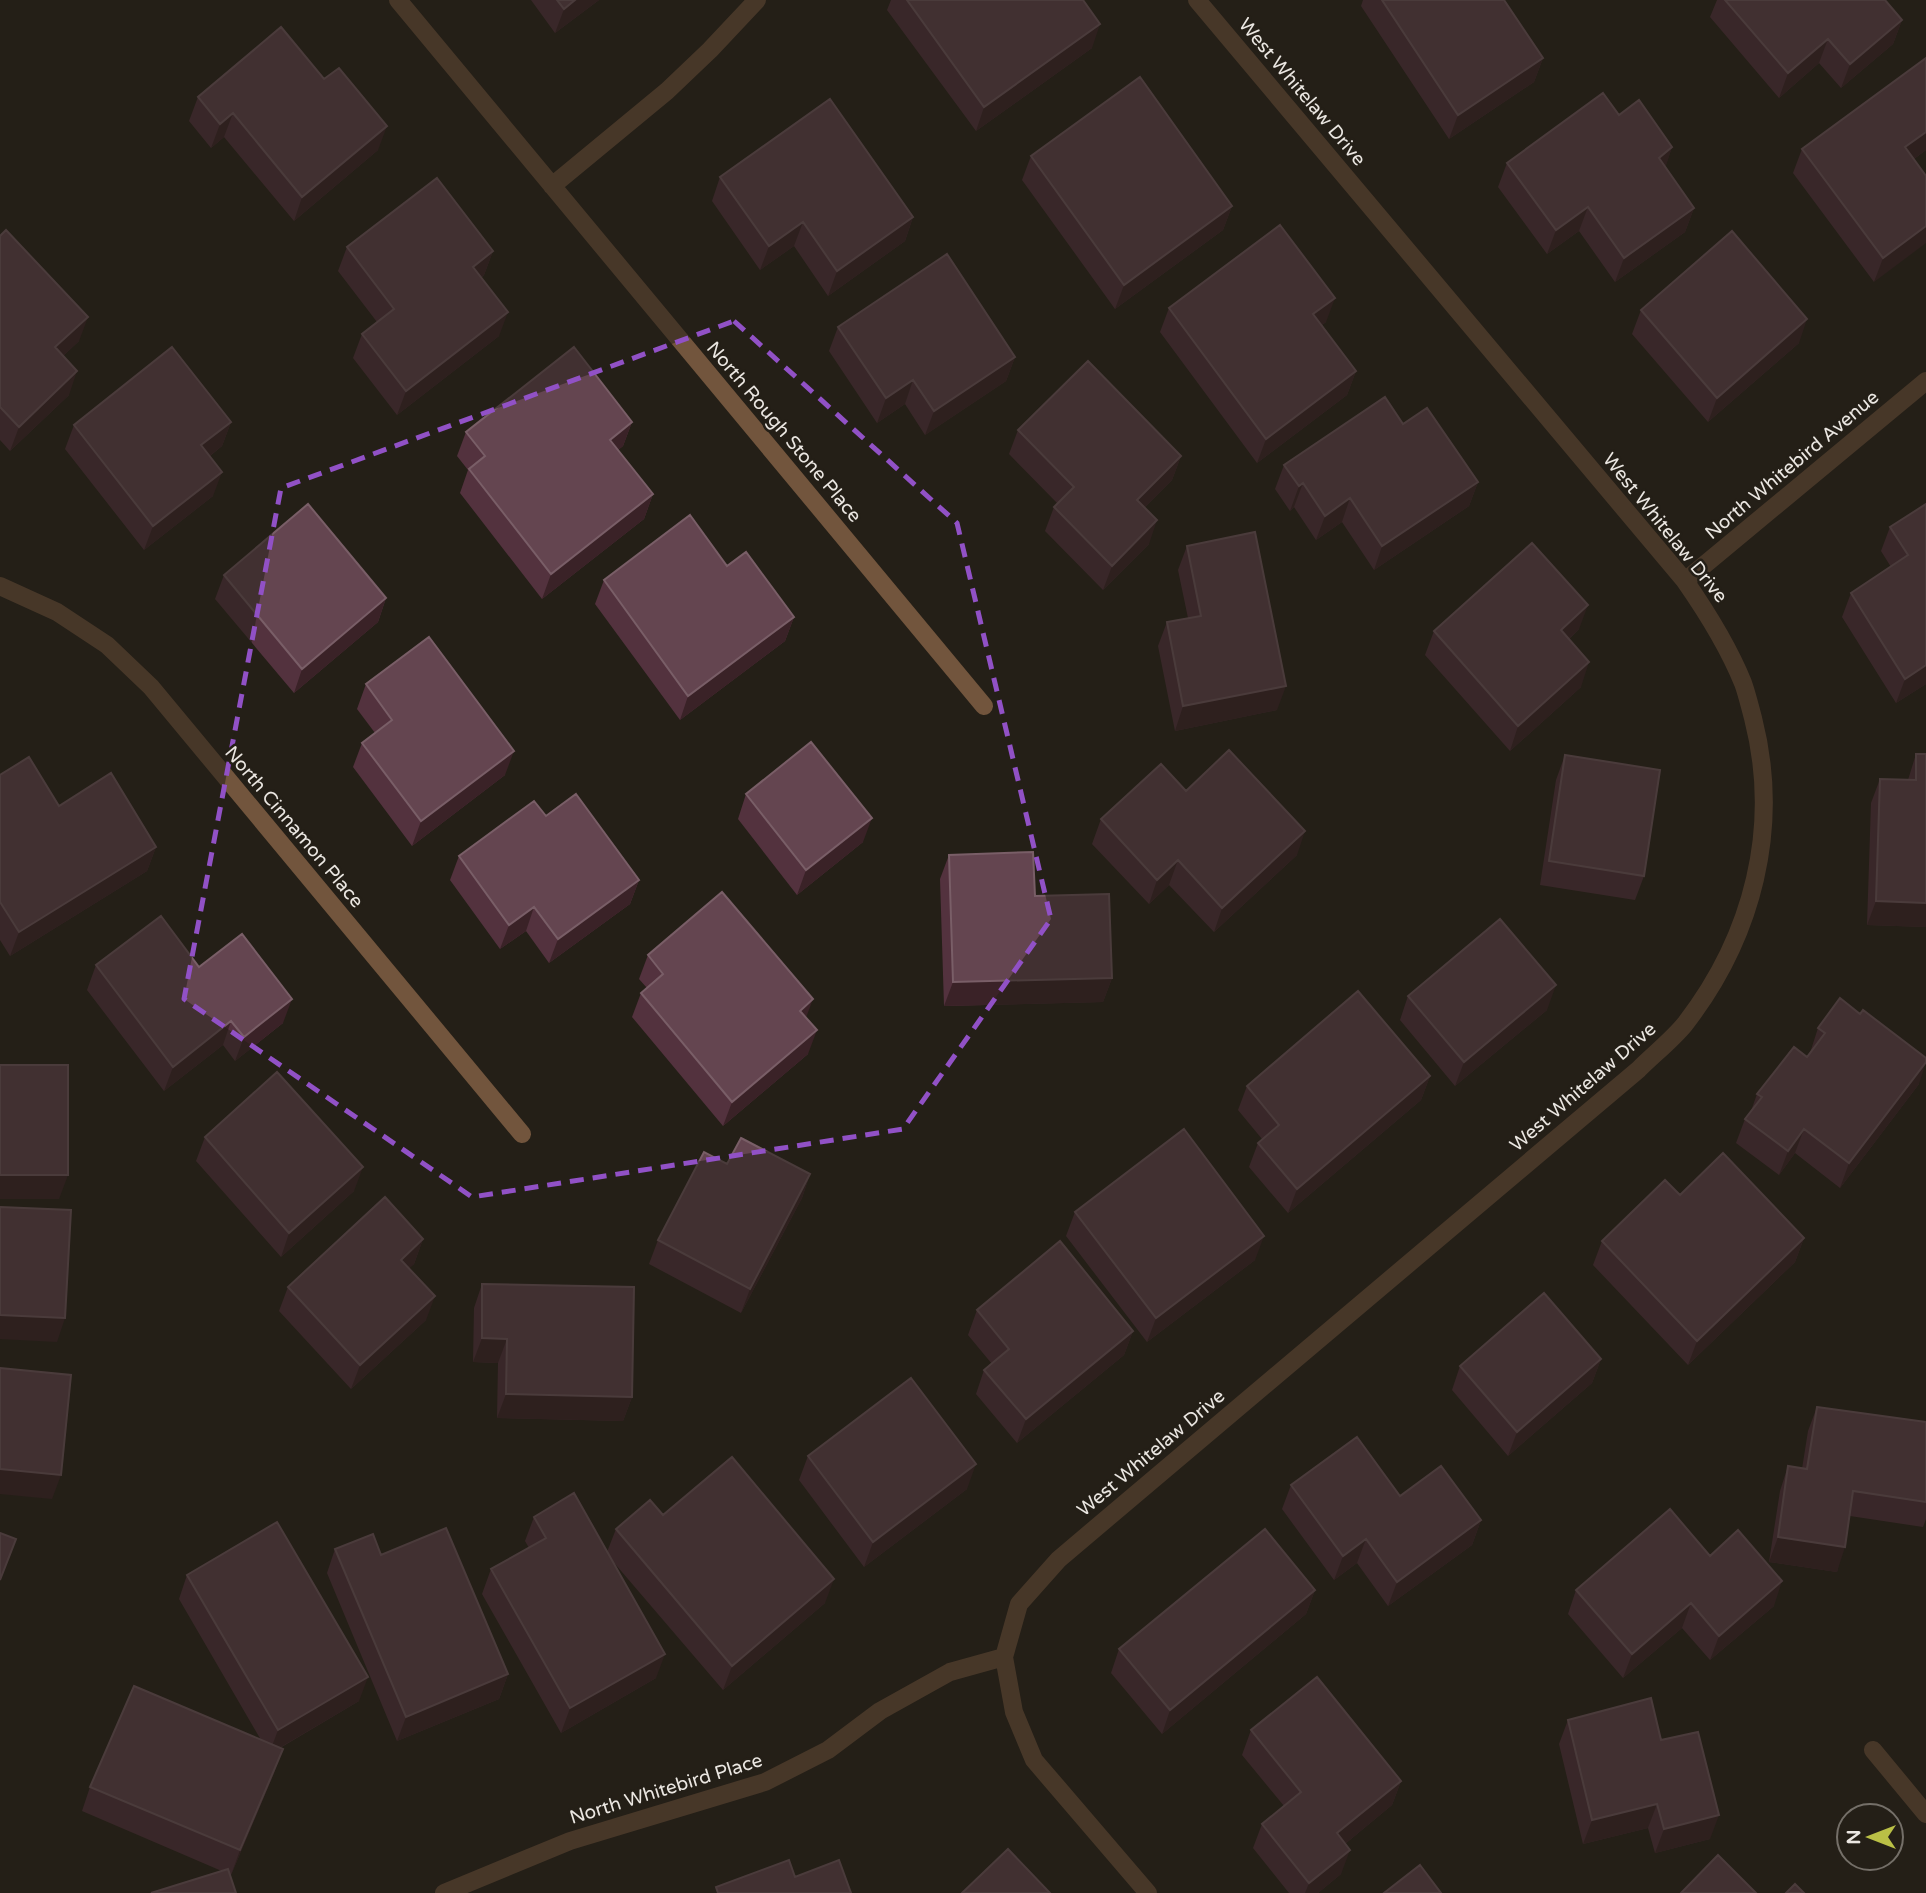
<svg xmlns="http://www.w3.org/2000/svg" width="1926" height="1893" viewBox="0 0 1926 1893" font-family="'Varela Round',sans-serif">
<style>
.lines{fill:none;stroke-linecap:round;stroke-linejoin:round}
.street{stroke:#72553d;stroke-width:18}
.wall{fill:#53323e}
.shaded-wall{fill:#3a2227}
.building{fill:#644550;stroke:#795e67;stroke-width:2}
.marked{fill:none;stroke:#9151c6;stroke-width:5;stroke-dasharray:14 9;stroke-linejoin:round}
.labels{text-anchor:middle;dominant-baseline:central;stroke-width:5;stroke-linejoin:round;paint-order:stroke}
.street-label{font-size:19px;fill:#ebe7e2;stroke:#241f17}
</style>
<rect width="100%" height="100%" fill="#241f17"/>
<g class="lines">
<path class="street" d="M 398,0 L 984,706
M 552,186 L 667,91 L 710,50 L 757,0
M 1685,581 L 1926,381
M 0,586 L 57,612 L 107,645 L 151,687 L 522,1134
M 1873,1750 L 1926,1814
M 444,1893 L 570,1841 L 765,1782 L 828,1750 L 880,1711 L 950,1672 L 1004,1657
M 1148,1893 L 1034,1760 L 1014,1712 L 1004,1657 L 1019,1604 L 1059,1559 L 1639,1069 C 1654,1054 1672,1040 1685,1024 C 1753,936 1781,827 1753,718 C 1750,707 1747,694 1743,683 C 1728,646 1708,614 1685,581 L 1197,0"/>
</g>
<path class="wall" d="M 531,0 L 599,0 L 555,33 Z
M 891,0 L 1083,0 L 1092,48 L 976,131 L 887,10 Z
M 1363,0 L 1504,0 L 1543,58 L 1534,82 L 1449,139 L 1361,6 Z
M 1717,0 L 1885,0 L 1902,20 L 1893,44 L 1841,88 L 1819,63 L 1779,98 L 1710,17 Z
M 1926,58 L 1926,150 L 1914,159 L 1926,176 L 1874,282 L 1793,173 L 1802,149 Z
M 198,97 L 378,150 L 294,221 L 224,137 L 211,148 L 189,121 Z
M 1619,115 L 1672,147 L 1665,167 L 1694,208 L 1685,232 L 1615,282 L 1579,231 L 1547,254 L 1498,187 L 1507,163 Z
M 1031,156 L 1232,206 L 1223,230 L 1115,309 L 1022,180 Z
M 720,177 L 913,217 L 905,241 L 828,296 L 794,246 L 760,270 L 712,201 Z
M 0,236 L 79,341 L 63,356 L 69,395 L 10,451 L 0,440 Z
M 347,247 L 493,251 L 484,275 L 481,278 L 499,336 L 397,415 L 353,358 L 362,334 L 377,322 L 338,271 Z
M 1169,308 L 1326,322 L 1322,325 L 1356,371 L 1347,395 L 1257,463 L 1160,332 Z
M 1641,310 L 1799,343 L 1708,422 L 1632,334 Z
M 838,327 L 1015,357 L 1006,381 L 925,435 L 905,404 L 877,423 L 829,351 Z
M 231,422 L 222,446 L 210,456 L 213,496 L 144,550 L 65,449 L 74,425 Z
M 632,422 L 623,446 L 618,450 L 653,494 L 644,519 L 542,599 L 460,493 L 468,470 L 457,456 L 466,432 Z
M 1403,424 L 1478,482 L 1469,506 L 1374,570 L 1342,522 L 1316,540 L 1294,507 L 1290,511 L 1275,489 L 1284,465 Z
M 1018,430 L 1181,456 L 1172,480 L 1145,507 L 1149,544 L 1103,590 L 1045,531 L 1054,507 L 1057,503 L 1009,454 Z
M 1926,504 L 1926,684 L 1896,703 L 1842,617 L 1851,593 L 1891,567 L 1881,551 L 1890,527 Z
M 1187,546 L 1277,710 L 1175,731 L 1158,646 L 1167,622 L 1188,618 L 1178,570 Z
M 224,575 L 386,598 L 378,622 L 294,693 L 215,599 Z
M 604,580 L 794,617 L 785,641 L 680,720 L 595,604 Z
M 1579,629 L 1569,639 L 1581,687 L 1510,751 L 1425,655 L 1434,631 Z
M 366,684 L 505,775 L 412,846 L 353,767 L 362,743 L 375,733 L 357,709 Z
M 1916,754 L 1926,754 L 1926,927 L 1867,925 L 1871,803 L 1880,779 L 1908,780 Z
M 1565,755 L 1644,876 L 1635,900 L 1540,885 L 1556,780 Z
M 0,775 L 59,806 L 156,847 L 147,871 L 10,956 L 0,940 Z
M 1186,791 L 1297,855 L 1214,932 L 1169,885 L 1149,904 L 1092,844 L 1101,819 Z
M 746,794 L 863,842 L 797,895 L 738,819 Z
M 546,816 L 639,880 L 630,904 L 549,963 L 526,931 L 500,949 L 450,880 L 459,856 Z
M 949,855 L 1035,896 L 1112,978 L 1103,1002 L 944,1006 L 940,879 Z
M 648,955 L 806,1018 L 808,1054 L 723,1126 L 632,1017 L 641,993 L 647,988 L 639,979 Z
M 96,965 L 199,967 L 283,1023 L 235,1061 L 223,1045 L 164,1091 L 87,990 Z
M 1408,996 L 1547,1010 L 1455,1086 L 1400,1020 Z
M 1818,1028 L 1919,1084 L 1840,1188 L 1795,1153 L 1779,1175 L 1736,1143 L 1745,1119 L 1751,1111 L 1757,1094 L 1807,1057 L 1810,1053 Z
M 1430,1076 L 1421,1100 L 1288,1213 L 1249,1167 L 1258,1143 L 1262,1139 L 1238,1110 L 1247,1086 Z
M 205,1137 L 354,1191 L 281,1257 L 196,1161 Z
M 727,1164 L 810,1174 L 802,1198 L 741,1313 L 649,1264 L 658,1240 Z
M 1680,1195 L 1804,1238 L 1795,1262 L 1688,1365 L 1593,1265 L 1602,1241 Z
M 1075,1212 L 1255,1260 L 1147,1342 L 1066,1236 Z
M 423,1239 L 414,1264 L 409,1268 L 426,1320 L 351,1389 L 279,1311 L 288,1287 Z
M 482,1284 L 632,1397 L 623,1421 L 497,1418 L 498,1363 L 473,1362 L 474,1308 Z
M 977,1310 L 1133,1331 L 1124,1355 L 1017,1443 L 976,1394 L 984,1370 L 992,1364 L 968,1335 Z
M 1601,1359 L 1592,1383 L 1508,1456 L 1452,1390 L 1460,1366 Z
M 1817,1407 L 1926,1422 L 1926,1519 L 1923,1527 L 1850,1516 L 1837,1572 L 1769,1562 L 1780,1491 L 1788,1466 L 1802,1469 L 1808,1431 Z
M 808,1456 L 967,1489 L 864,1567 L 799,1480 Z
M 1291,1485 L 1400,1496 L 1481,1520 L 1472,1545 L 1388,1606 L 1357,1563 L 1334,1580 L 1282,1509 Z
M 663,1515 L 825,1603 L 723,1690 L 610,1558 L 656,1678 L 561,1733 L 482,1594 L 491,1569 L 529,1548 L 525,1541 L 534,1517 L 607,1552 L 616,1529 Z
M 335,1549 L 381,1555 L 508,1674 L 499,1699 L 397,1741 L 327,1573 Z
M 1710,1556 L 1774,1606 L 1710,1660 L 1682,1628 L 1623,1678 L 1568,1614 L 1576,1590 Z
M 187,1575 L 359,1701 L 280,1748 L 274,1773 L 231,1875 L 82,1811 L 90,1787 L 261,1740 L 179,1599 Z
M 1315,1590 L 1306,1614 L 1162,1734 L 1111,1673 L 1119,1649 Z
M 1568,1720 L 1661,1740 L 1710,1839 L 1655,1853 L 1648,1828 L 1583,1844 L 1559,1744 Z
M 1251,1730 L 1401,1781 L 1392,1805 L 1345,1844 L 1341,1874 L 1318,1893 L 1289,1893 L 1253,1848 L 1262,1824 L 1284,1806 L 1242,1755 Z"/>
<path class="shaded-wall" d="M 575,0 L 599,0 L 555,33 L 564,9 Z
M 1902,20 L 1893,44 L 1841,88 L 1850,64 Z
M 1100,24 L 1092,48 L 976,131 L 984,107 Z
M 1828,39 L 1819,63 L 1779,98 L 1788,73 Z
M 1543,58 L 1534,82 L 1449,139 L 1458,115 Z
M 233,113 L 224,137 L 211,148 L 220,124 Z
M 387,126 L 378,150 L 294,221 L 302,197 Z
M 1926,132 L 1926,150 L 1896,172 L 1905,147 Z
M 1672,147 L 1664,172 L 1659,158 Z
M 1232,206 L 1223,230 L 1115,309 L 1124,285 Z
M 1588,207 L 1579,231 L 1547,254 L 1556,230 Z
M 1694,208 L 1685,232 L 1615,282 L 1624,258 Z
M 913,217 L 905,241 L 828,296 L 837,271 Z
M 803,222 L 794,246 L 760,270 L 769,246 Z
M 1926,226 L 1926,243 L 1874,282 L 1883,258 Z
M 493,251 L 484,275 L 464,291 L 473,267 Z
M 1335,298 L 1326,322 L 1304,338 L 1313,314 Z
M 508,312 L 499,336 L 397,415 L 406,391 Z
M 88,317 L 79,341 L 46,372 L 55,347 Z
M 1807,319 L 1799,343 L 1708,422 L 1717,398 Z
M 1015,357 L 1006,381 L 925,435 L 934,411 Z
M 77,371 L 69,395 L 10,451 L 19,427 Z
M 1356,371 L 1347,395 L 1257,463 L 1266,439 Z
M 913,380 L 905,404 L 877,423 L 886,398 Z
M 231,422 L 222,446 L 192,470 L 201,445 Z
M 632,422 L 623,446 L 601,464 L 610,440 Z
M 1181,456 L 1172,480 L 1128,524 L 1137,500 Z
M 222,472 L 213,496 L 144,550 L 153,526 Z
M 1478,482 L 1469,506 L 1374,570 L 1382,546 Z
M 1303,483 L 1294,507 L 1290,511 L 1299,486 Z
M 653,494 L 644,519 L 542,599 L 551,574 Z
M 1350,498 L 1342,522 L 1316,540 L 1325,516 Z
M 1157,520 L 1149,544 L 1103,590 L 1112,566 Z
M 386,598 L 378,622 L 294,693 L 302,669 Z
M 1588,605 L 1579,629 L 1552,654 L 1561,630 Z
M 794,617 L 785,641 L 680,720 L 688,696 Z
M 1589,662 L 1581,687 L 1510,751 L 1518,726 Z
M 1926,665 L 1926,684 L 1896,703 L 1905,679 Z
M 1286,686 L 1277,710 L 1175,731 L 1183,706 Z
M 514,751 L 505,775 L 412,846 L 421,821 Z
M 872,818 L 863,842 L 797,895 L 806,870 Z
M 1305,831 L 1297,855 L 1214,932 L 1222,908 Z
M 156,847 L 147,871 L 10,956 L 19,932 Z
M 1178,860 L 1169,885 L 1149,904 L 1157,880 Z
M 639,880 L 630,904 L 549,963 L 558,939 Z
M 1876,901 L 1926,903 L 1926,927 L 1867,925 Z
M 534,907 L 526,931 L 500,949 L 509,925 Z
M 1112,978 L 1103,1002 L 944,1006 L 953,982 Z
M 1556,985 L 1547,1010 L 1455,1086 L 1464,1062 Z
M 292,999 L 283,1023 L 235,1061 L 244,1037 Z
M 813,999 L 804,1023 L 800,1011 Z
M 231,1021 L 223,1045 L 164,1091 L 173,1067 Z
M 817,1030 L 808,1054 L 723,1126 L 732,1102 Z
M 1926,1062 L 1919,1084 L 1840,1188 L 1849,1163 Z
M 1430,1076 L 1421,1100 L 1288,1213 L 1297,1189 Z
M 1804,1129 L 1795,1153 L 1779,1175 L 1788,1151 Z
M 363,1167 L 354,1191 L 281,1257 L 289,1233 Z
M 810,1174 L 802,1198 L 741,1313 L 750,1289 Z
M 0,1175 L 68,1175 L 59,1199 L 0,1199 Z
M 1264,1236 L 1255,1260 L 1147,1342 L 1156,1318 Z
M 1804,1238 L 1795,1262 L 1688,1365 L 1697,1341 Z
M 423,1239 L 414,1264 L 392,1284 L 401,1260 Z
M 435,1296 L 426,1320 L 351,1389 L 360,1365 Z
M 0,1315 L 65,1318 L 57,1342 L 0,1339 Z
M 1133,1331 L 1124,1355 L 1017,1443 L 1026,1419 Z
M 482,1338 L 507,1339 L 498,1363 L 473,1362 Z
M 1601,1359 L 1592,1383 L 1508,1456 L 1517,1432 Z
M 506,1394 L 632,1397 L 623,1421 L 497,1418 Z
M 976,1464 L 967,1489 L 864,1567 L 873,1542 Z
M 0,1469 L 61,1475 L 52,1499 L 0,1494 Z
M 1481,1520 L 1472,1545 L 1388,1606 L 1397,1582 Z
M 1778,1537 L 1845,1547 L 1837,1572 L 1769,1562 Z
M 1366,1539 L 1357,1563 L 1334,1580 L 1343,1556 Z
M 834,1579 L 825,1603 L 723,1690 L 732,1666 Z
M 1782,1581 L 1774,1606 L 1710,1660 L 1719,1636 Z
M 1315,1590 L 1306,1614 L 1162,1734 L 1170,1710 Z
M 1691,1603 L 1682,1628 L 1623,1678 L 1632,1654 Z
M 665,1654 L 656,1678 L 561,1733 L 570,1708 Z
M 508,1674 L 499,1699 L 397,1741 L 406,1717 Z
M 368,1677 L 359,1701 L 269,1754 L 278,1730 Z
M 283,1749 L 274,1773 L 231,1875 L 240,1850 Z
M 1401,1781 L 1392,1805 L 1328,1858 L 1337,1833 Z
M 1657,1804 L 1648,1828 L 1583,1844 L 1592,1820 Z
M 1719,1815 L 1710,1839 L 1655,1853 L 1664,1829 Z
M 1350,1850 L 1341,1874 L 1318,1893 L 1305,1893 L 1309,1883 Z"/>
<path class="building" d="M 557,0 L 575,0 L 564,9 Z
M 907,0 L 1083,0 L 1100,24 L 984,107 Z
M 1382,0 L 1504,0 L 1543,58 L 1458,115 Z
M 1725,0 L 1885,0 L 1902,20 L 1850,64 L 1828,39 L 1788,73 Z
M 281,27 L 324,79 L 339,68 L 387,126 L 302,197 L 233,113 L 220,124 L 198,97 Z
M 1926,58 L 1926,132 L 1905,147 L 1926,176 L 1926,226 L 1883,258 L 1802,149 Z
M 1140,77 L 1232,206 L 1124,285 L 1031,156 Z
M 1603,93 L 1619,115 L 1639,100 L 1672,147 L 1659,158 L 1694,208 L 1624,258 L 1588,207 L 1556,230 L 1507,163 Z
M 830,99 L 913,217 L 837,271 L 803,222 L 769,246 L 720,177 Z
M 437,178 L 493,251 L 473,267 L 508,312 L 406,391 L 362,334 L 394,309 L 347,247 Z
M 1280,225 L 1335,298 L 1313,314 L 1356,371 L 1266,439 L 1169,308 Z
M 6,230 L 88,317 L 55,347 L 77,371 L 19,427 L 0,407 L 0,236 Z
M 1732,231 L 1807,319 L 1717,398 L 1641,310 Z
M 947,254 L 1015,357 L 934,411 L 913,380 L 886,398 L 838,327 Z
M 172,347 L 231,422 L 201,445 L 222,472 L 153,526 L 74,425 Z
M 574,347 L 632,422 L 610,440 L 653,494 L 551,574 L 469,469 L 485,456 L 466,432 Z
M 1088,361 L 1181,456 L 1137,500 L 1157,520 L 1112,566 L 1054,507 L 1074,487 L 1018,430 Z
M 1385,397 L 1403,424 L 1427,408 L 1478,482 L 1382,546 L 1350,498 L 1325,516 L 1303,483 L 1299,486 L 1284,465 Z
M 308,504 L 386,598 L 302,669 L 224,575 Z
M 1926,504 L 1926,665 L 1905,679 L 1851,593 L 1908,555 L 1890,527 Z
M 690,515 L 727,566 L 746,552 L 794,617 L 688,696 L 604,580 Z
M 1255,532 L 1286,686 L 1183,706 L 1167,622 L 1201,616 L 1187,546 Z
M 1532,543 L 1588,605 L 1561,630 L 1589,662 L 1518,726 L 1434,631 Z
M 429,637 L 514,751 L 421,821 L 362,743 L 392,720 L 366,684 Z
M 811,742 L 872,818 L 806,870 L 746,794 Z
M 1229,750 L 1305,831 L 1222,908 L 1178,860 L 1157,880 L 1101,819 L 1161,764 L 1186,791 Z
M 1916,754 L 1926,754 L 1926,903 L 1876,901 L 1880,779 L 1916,780 Z
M 1565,755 L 1660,770 L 1644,876 L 1549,861 Z
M 29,757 L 59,806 L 111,773 L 156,847 L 19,932 L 0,902 L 0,775 Z
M 576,794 L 639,880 L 558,939 L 534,907 L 509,925 L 459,856 L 534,801 L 546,816 Z
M 1033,852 L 1035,896 L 1109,894 L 1112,978 L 953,982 L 949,855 Z
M 722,892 L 813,999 L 800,1011 L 817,1030 L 732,1102 L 641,993 L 663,974 L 648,955 Z
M 161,916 L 199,967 L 242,934 L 292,999 L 244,1037 L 231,1021 L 173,1067 L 96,965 Z
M 1500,919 L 1556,985 L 1464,1062 L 1408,996 Z
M 1358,991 L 1430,1076 L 1297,1189 L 1258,1143 L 1279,1125 L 1247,1086 Z
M 1840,998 L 1860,1014 L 1863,1010 L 1926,1058 L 1926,1062 L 1849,1163 L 1804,1129 L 1788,1151 L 1745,1119 L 1762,1097 L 1757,1094 L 1794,1047 L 1807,1057 L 1825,1033 L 1818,1028 Z
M 0,1065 L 68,1065 L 68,1175 L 0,1175 Z
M 277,1072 L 363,1167 L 289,1233 L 205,1137 Z
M 1184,1129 L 1264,1236 L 1156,1318 L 1075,1212 Z
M 741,1138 L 810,1174 L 750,1289 L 658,1240 L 704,1152 L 727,1164 Z
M 1723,1153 L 1804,1238 L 1697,1341 L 1602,1241 L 1665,1180 L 1680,1195 Z
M 385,1197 L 423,1239 L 401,1260 L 435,1296 L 360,1365 L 288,1287 Z
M 0,1207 L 71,1210 L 65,1318 L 0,1315 Z
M 1060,1241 L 1133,1331 L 1026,1419 L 984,1370 L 1009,1349 L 977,1310 Z
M 482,1284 L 634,1287 L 632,1397 L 506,1394 L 507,1339 L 482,1338 Z
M 1544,1293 L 1601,1359 L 1517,1432 L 1460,1366 Z
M 0,1368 L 71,1375 L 61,1475 L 0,1469 Z
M 911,1378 L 976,1464 L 873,1542 L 808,1456 Z
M 1817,1407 L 1926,1422 L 1926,1502 L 1853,1491 L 1845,1547 L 1778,1537 L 1788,1466 L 1807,1469 Z
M 1357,1437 L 1400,1496 L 1441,1466 L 1481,1520 L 1397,1582 L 1366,1539 L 1343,1556 L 1291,1485 Z
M 732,1457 L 834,1579 L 732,1666 L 616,1529 L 650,1500 L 663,1515 Z
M 574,1493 L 665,1654 L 570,1708 L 491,1569 L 546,1538 L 534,1517 Z
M 1670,1509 L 1710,1556 L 1738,1530 L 1782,1581 L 1719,1636 L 1691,1603 L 1632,1654 L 1576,1590 Z
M 277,1522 L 368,1677 L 278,1730 L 187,1575 Z
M 446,1528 L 508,1674 L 406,1717 L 335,1549 L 373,1534 L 381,1555 Z
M 1265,1529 L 1315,1590 L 1170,1710 L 1119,1649 Z
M 0,1533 L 16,1539 L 0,1580 Z
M 1317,1677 L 1401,1781 L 1337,1833 L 1350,1850 L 1309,1883 L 1262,1824 L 1301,1792 L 1251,1730 Z
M 134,1686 L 283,1749 L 240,1850 L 90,1787 Z
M 1651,1698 L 1661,1740 L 1698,1732 L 1719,1815 L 1664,1829 L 1657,1804 L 1592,1820 L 1568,1720 Z
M 1008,1849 L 1050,1893 L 962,1893 Z
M 1718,1855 L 1756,1893 L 1681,1893 Z
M 789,1860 L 795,1877 L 839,1860 L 851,1893 L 718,1893 L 716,1887 Z
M 1420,1865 L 1441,1893 L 1384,1893 Z
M 228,1869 L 236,1893 L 151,1893 Z
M 1795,1884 L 1804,1893 L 1786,1893 Z"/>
<path d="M0 0H1926V1893H0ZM 734,321 L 957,523 L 1051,919 L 903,1129 L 472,1197 L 184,999 L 281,488 Z" fill="#241f17" fill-opacity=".55" fill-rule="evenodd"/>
<path class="marked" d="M 734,321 L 957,523 L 1051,919 L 903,1129 L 472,1197 L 184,999 L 281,488 Z"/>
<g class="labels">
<g class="street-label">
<text transform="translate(1302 92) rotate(50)">West Whitelaw Drive</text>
<text transform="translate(784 432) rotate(50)">North Rough Stone Place</text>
<text transform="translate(1792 465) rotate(-40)">North Whitebird Avenue</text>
<text transform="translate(1665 528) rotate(51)">West Whitelaw Drive</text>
<text transform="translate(294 827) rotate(50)">North Cinnamon Place</text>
<text transform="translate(1583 1087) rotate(-41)">West Whitelaw Drive</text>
<text transform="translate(1151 1453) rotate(-40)">West Whitelaw Drive</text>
<text transform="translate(666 1789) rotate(-17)">North Whitebird Place</text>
</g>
</g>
<g transform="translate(1870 1837) rotate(270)"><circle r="33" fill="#241f17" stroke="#746f68" stroke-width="2"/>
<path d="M0-5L12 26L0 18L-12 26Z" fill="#bac046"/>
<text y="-10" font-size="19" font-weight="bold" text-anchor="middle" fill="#ebe7e2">N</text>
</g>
</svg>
